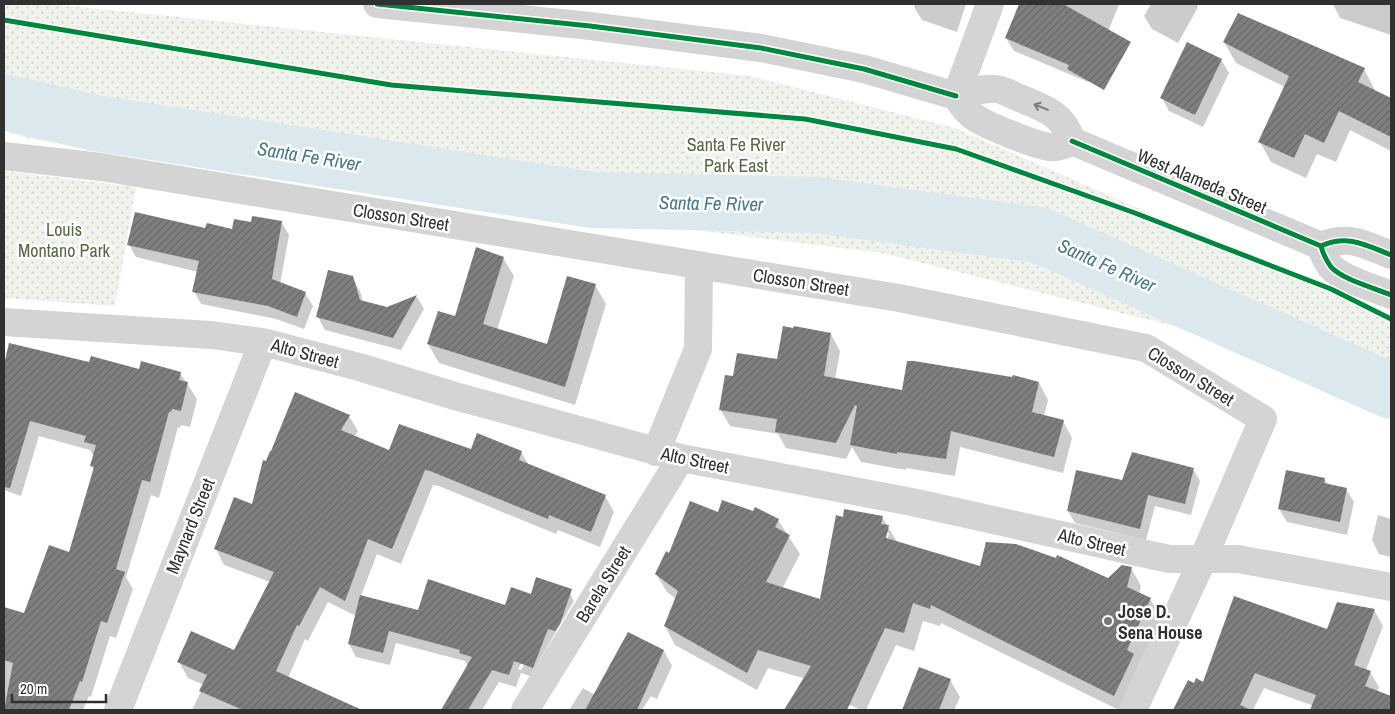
<svg xmlns="http://www.w3.org/2000/svg" width="1395" height="714" viewBox="0 0 1395 714" font-family="'Archivo Narrow',sans-serif">
<style>
.green{fill:url(#green-dots)}
.shadow{fill:#0003;fill-rule:evenodd}
.lines{fill:none;stroke-linecap:round;stroke-linejoin:round}
.river{stroke:#dbe9ee;stroke-width:56}
.building{fill:url(#building-hatch)}
.minor{stroke:#d4d4d4;stroke-width:28}
.cycleway-casing{stroke:#fff;stroke-width:8}
.cycleway{stroke:#00873e;stroke-width:5}
.oneway{stroke:#7a7a7a}
.poi-dot{fill:#787878;stroke:#fff;stroke-width:2}
.labels{text-anchor:middle;dominant-baseline:central;stroke-width:5;stroke-linejoin:round;paint-order:stroke}
.park-label{font-size:18px;fill:#586742;stroke:#fff}
.street-label{font-size:18px;fill:#303030;stroke:#fff}
.poi-label{font-size:18px;font-weight:bold;fill:#303030;stroke:#fff;text-anchor:start}
.water-label{font-size:19px;font-style:italic;fill:#46798a;stroke:#fff}
</style>
<defs>
<pattern id="green-dots" width="8" height="8" patternUnits="userSpaceOnUse" patternTransform="scale(1.25)"><rect width="8" height="8" fill="#f0f2ec"/><path d="M2 2h.1M6 6h.1" fill="none" stroke="#ced0cb" stroke-width="1.8" stroke-linecap="round"/></pattern>
<pattern id="building-hatch" width="6" height="6" patternUnits="userSpaceOnUse" patternTransform="scale(1.25)"><rect width="6" height="6" fill="#7f7f7f"/><path d="M-1 1l2-2M0 6l6-6M5 7l2-2" fill="none" stroke="#686868"/></pattern>
</defs>
<rect width="100%" height="100%" fill="#fff"/>
<path class="green" d="M 4,4 L 51,4 L 750,76 L 955,128 L 1391,319 L 1391,418 L 1205,334 L 882,253 L 237,174 L 27,138 L 4,131 Z
M 4,171 L 136,187 L 115,306 L 4,298 Z"/>
<path class="shadow" d="M 915,4 L 966,4 L 957,32 L 922,20 L 914,7 Z
M 1020,4 L 1119,4 L 1088,82 L 1014,51 L 1006,38 Z
M 1151,4 L 1197,4 L 1198,7 L 1178,43 L 1152,29 L 1144,16 Z
M 1333,4 L 1391,4 L 1391,35 L 1340,18 Z
M 1224,42 L 1364,69 L 1375,90 L 1375,92 L 1391,99 L 1391,151 L 1350,130 L 1336,162 L 1317,154 L 1306,178 L 1271,162 L 1260,142 L 1285,87 L 1236,63 Z
M 1221,59 L 1229,73 L 1203,127 L 1169,111 L 1162,98 Z
M 282,223 L 289,235 L 280,284 L 305,293 L 313,306 L 304,329 L 276,319 L 201,304 L 194,291 L 198,272 L 136,257 L 129,245 L 206,229 L 233,230 Z
M 503,258 L 514,276 L 497,330 L 548,345 L 595,285 L 606,304 L 575,405 L 439,363 L 428,344 L 455,317 Z
M 352,277 L 360,291 L 363,302 L 387,308 L 417,297 L 424,309 L 401,350 L 325,330 L 318,317 Z
M 831,334 L 840,351 L 835,380 L 903,391 L 1039,383 L 1048,400 L 1044,416 L 1063,421 L 1072,438 L 1063,473 L 960,447 L 955,476 L 906,468 L 906,470 L 861,462 L 852,447 L 846,459 L 786,448 L 778,434 L 730,426 L 720,409 L 734,378 L 778,361 Z
M 10,344 L 90,364 L 140,370 L 180,373 L 197,399 L 190,427 L 181,425 L 180,428 L 178,427 L 159,498 L 151,495 L 126,577 L 133,589 L 116,638 L 110,636 L 91,697 L 89,696 L 83,710 L 4,710 L 4,608 L 25,615 L 70,554 L 94,471 L 92,466 L 94,457 L 90,450 L 39,436 L 21,496 L 4,490 L 4,370 Z
M 349,416 L 358,431 L 354,437 L 390,452 L 471,450 L 521,452 L 529,465 L 605,496 L 614,512 L 600,547 L 558,530 L 556,534 L 439,486 L 433,485 L 401,564 L 377,554 L 361,596 L 419,612 L 506,606 L 532,596 L 567,588 L 574,601 L 530,676 L 521,673 L 516,687 L 499,682 L 482,710 L 442,710 L 468,667 L 465,661 L 396,643 L 390,665 L 356,657 L 349,644 L 356,616 L 328,602 L 308,641 L 305,639 L 288,678 L 362,710 L 192,710 L 204,685 L 188,678 L 179,662 L 235,652 L 270,582 L 224,565 L 216,549 L 253,505 L 267,462 ZM 562,595 L 564,595 L 521,670 L 518,669 Z
M 1193,469 L 1200,481 L 1191,515 L 1155,506 L 1146,540 L 1075,523 L 1068,511 L 1123,482 Z
M 1325,479 L 1328,485 L 1346,489 L 1354,502 L 1347,535 L 1287,522 L 1279,509 Z
M 719,514 L 778,520 L 800,554 L 782,589 L 821,600 L 844,518 L 882,517 L 898,543 L 981,568 L 1108,580 L 1131,568 L 1141,586 L 1139,594 L 1150,599 L 1161,617 L 1139,665 L 1144,673 L 1126,710 L 1119,710 L 941,623 L 940,626 L 923,621 L 914,651 L 896,645 L 866,710 L 861,710 L 819,691 L 813,681 L 768,668 L 757,690 L 675,645 L 665,626 L 676,599 L 667,592 L 656,574 L 670,555 ZM 886,533 L 889,533 L 886,544 L 884,544 Z
M 1378,515 L 1391,519 L 1391,557 L 1379,554 L 1372,540 Z
M 1374,610 L 1383,626 L 1366,670 L 1370,672 L 1379,687 L 1377,692 L 1391,697 L 1391,710 L 1312,710 L 1314,706 L 1264,688 L 1253,710 L 1174,710 L 1188,681 L 1195,684 L 1204,684 Z
M 629,634 L 664,651 L 672,666 L 657,699 L 651,696 L 642,710 L 569,710 L 583,688 L 595,695 Z
M 920,668 L 950,680 L 960,697 L 954,710 L 904,710 Z"/>
<g class="lines">
<path class="river" d="M 4,102 L 95,123 L 592,200 L 816,205 L 1039,235 L 1391,391"/>
</g>
<path class="building" d="M 1019,4 L 1063,4 L 1131,42 L 1104,90 L 1067,69 L 1069,65 L 1005,38 Z
M 1238,13 L 1365,68 L 1358,82 L 1391,98 L 1391,137 L 1339,111 L 1324,143 L 1305,134 L 1294,158 L 1258,142 L 1289,76 L 1223,42 Z
M 1187,42 L 1222,59 L 1195,115 L 1160,98 Z
M 135,212 L 205,228 L 207,223 L 232,229 L 234,219 L 251,222 L 252,216 L 282,221 L 272,279 L 306,292 L 297,317 L 268,306 L 192,292 L 199,261 L 127,245 Z
M 476,247 L 504,257 L 483,324 L 547,344 L 567,276 L 596,284 L 565,387 L 427,344 L 438,311 L 455,316 Z
M 328,270 L 353,276 L 360,300 L 387,307 L 417,295 L 393,338 L 316,317 Z
M 783,326 L 793,328 L 794,326 L 831,333 L 824,376 L 902,390 L 907,361 L 914,361 L 1012,377 L 1013,375 L 1039,382 L 1032,412 L 1064,420 L 1054,457 L 951,431 L 946,459 L 897,452 L 897,454 L 850,445 L 857,406 L 855,405 L 836,443 L 775,432 L 777,419 L 719,410 L 725,375 L 733,376 L 737,353 L 777,359 Z
M 9,343 L 89,362 L 91,356 L 139,369 L 141,361 L 181,372 L 179,380 L 188,382 L 181,411 L 172,409 L 171,412 L 169,412 L 150,482 L 142,480 L 116,569 L 125,572 L 107,623 L 101,621 L 82,682 L 80,681 L 69,710 L 4,710 L 13,663 L 4,660 L 4,607 L 24,613 L 49,545 L 69,552 L 94,467 L 90,466 L 96,445 L 84,442 L 86,436 L 30,421 L 10,488 L 4,487 L 4,364 Z
M 295,392 L 350,415 L 341,430 L 389,450 L 399,424 L 471,449 L 477,433 L 522,451 L 519,460 L 606,495 L 591,532 L 549,515 L 548,519 L 430,471 L 425,470 L 392,549 L 368,539 L 345,601 L 320,587 L 299,626 L 297,625 L 276,671 L 362,710 L 243,710 L 199,691 L 207,675 L 177,662 L 191,631 L 234,650 L 274,572 L 214,549 L 234,497 L 252,504 L 263,460 L 266,461 L 270,451 L 271,451 Z
M 1132,452 L 1194,468 L 1185,504 L 1148,495 L 1140,529 L 1067,511 L 1076,470 L 1122,480 Z
M 1286,470 L 1325,478 L 1324,483 L 1347,488 L 1340,522 L 1278,509 Z
M 722,500 L 753,511 L 755,507 L 779,519 L 775,527 L 790,535 L 766,582 L 820,599 L 836,515 L 843,517 L 844,509 L 883,516 L 881,524 L 889,525 L 886,538 L 980,566 L 986,542 L 1016,544 L 1056,558 L 1057,555 L 1108,578 L 1122,565 L 1132,567 L 1127,587 L 1151,598 L 1127,650 L 1134,654 L 1114,696 L 931,605 L 930,609 L 913,603 L 904,633 L 885,628 L 847,710 L 784,710 L 811,666 L 758,650 L 747,673 L 664,626 L 678,591 L 655,574 L 666,551 L 669,553 L 690,501 L 718,512 Z
M 536,577 L 572,589 L 560,624 L 555,631 L 548,629 L 533,668 L 514,661 L 509,675 L 492,670 L 468,710 L 441,710 L 472,657 L 459,653 L 460,650 L 389,631 L 383,653 L 348,644 L 360,595 L 418,610 L 428,579 L 505,605 L 511,587 L 531,594 Z
M 1234,596 L 1327,629 L 1337,602 L 1375,609 L 1354,665 L 1371,671 L 1365,686 L 1391,696 L 1391,710 L 1310,710 L 1316,695 L 1255,673 L 1240,705 L 1251,710 L 1173,710 L 1188,680 L 1194,683 L 1196,678 L 1203,682 Z
M 628,632 L 664,650 L 637,710 L 585,710 Z
M 919,667 L 951,679 L 939,710 L 902,710 Z"/>
<g class="lines">
<path class="minor" d="M 377,4 L 590,26 L 761,48 L 864,69 L 956,96 C 969,92 982,88 995,89 C 1002,89 1010,94 1017,97 C 1043,108 1062,112 1072,141 L 1321,246 C 1348,234 1366,245 1391,255
M 956,96 C 961,104 966,111 974,117 C 985,125 1037,146 1050,147 C 1058,148 1065,145 1072,141
M 956,96 L 990,4
M 4,156 L 101,167 L 899,298 L 1146,348 L 1263,419 L 1203,559 L 1133,710
M 1321,246 C 1323,254 1326,260 1331,267 C 1343,280 1375,288 1391,295
M 4,322 L 211,335 L 263,342 L 359,367 L 455,396 L 681,458 L 912,502 L 1169,559 L 1238,559 L 1391,587
M 656,452 L 698,349 L 699,266
M 118,710 L 263,342
M 525,710 L 681,458"/>
<defs>
<path id="cycleway" d="M 377,4 L 590,26 L 761,48 L 864,69 L 956,96
M 4,20 L 391,85 L 805,119 L 956,149 L 1135,213 L 1331,289 L 1391,319
M 1072,141 L 1321,246 C 1348,234 1366,245 1391,255
M 1321,246 C 1323,254 1326,260 1331,267 C 1343,280 1375,288 1391,295"/>
</defs>
<use href="#cycleway" class="cycleway-casing"/>
<use href="#cycleway" class="cycleway"/>
</g>
<defs><path id="oneway-shaft" d="M-6 0H5M1.5-3L5.5 0L1.5 3" fill="none" stroke-width="1.6" stroke-linecap="round" stroke-linejoin="round" transform="scale(1.25)"/></defs>
<use class="oneway" href="#oneway-shaft" transform="translate(1041 107) rotate(-158)"/>
<circle class="poi-dot" cx="1108" cy="621" r="5"/>
<g class="labels">
<g class="park-label">
<text x="736" y="144">Santa Fe River<tspan x="736" dy="21">Park East</tspan></text>
<text x="64" y="229">Louis<tspan x="64" dy="21">Montano Park</tspan></text>
</g>
<g class="street-label">
<text transform="translate(1202 181) rotate(23)">West Alameda Street</text>
<text transform="translate(401 217) rotate(9)">Closson Street</text>
<text transform="translate(801 282) rotate(9)">Closson Street</text>
<text transform="translate(305 353) rotate(15)">Alto Street</text>
<text transform="translate(1191 376) rotate(31)">Closson Street</text>
<text transform="translate(695 460) rotate(12)">Alto Street</text>
<text transform="translate(190 526) rotate(-68)">Maynard Street</text>
<text transform="translate(1092 542) rotate(13)">Alto Street</text>
<text transform="translate(603 584) rotate(-58)">Barela Street</text>
</g>
<g class="poi-label">
<text x="1118" y="611">Jose D.<tspan x="1118" dy="21">Sena House</tspan></text>
</g>
<g class="water-label">
<text transform="translate(309 156) rotate(9)">Santa Fe River</text>
<text transform="translate(711 203) rotate(1)">Santa Fe River</text>
<text transform="translate(1107 265) rotate(24)">Santa Fe River</text>
</g>
</g>
<rect width="1395" height="714" fill="none" stroke="#303030" stroke-width="10"/>
<path d="M12 694v8h94v-8" fill="none" stroke="#303030" stroke-width="2.5"/>
<text x="20" y="694" font-size="15" fill="#303030" stroke="#ffffff" stroke-width="4" paint-order="stroke">20 m</text>
</svg>
